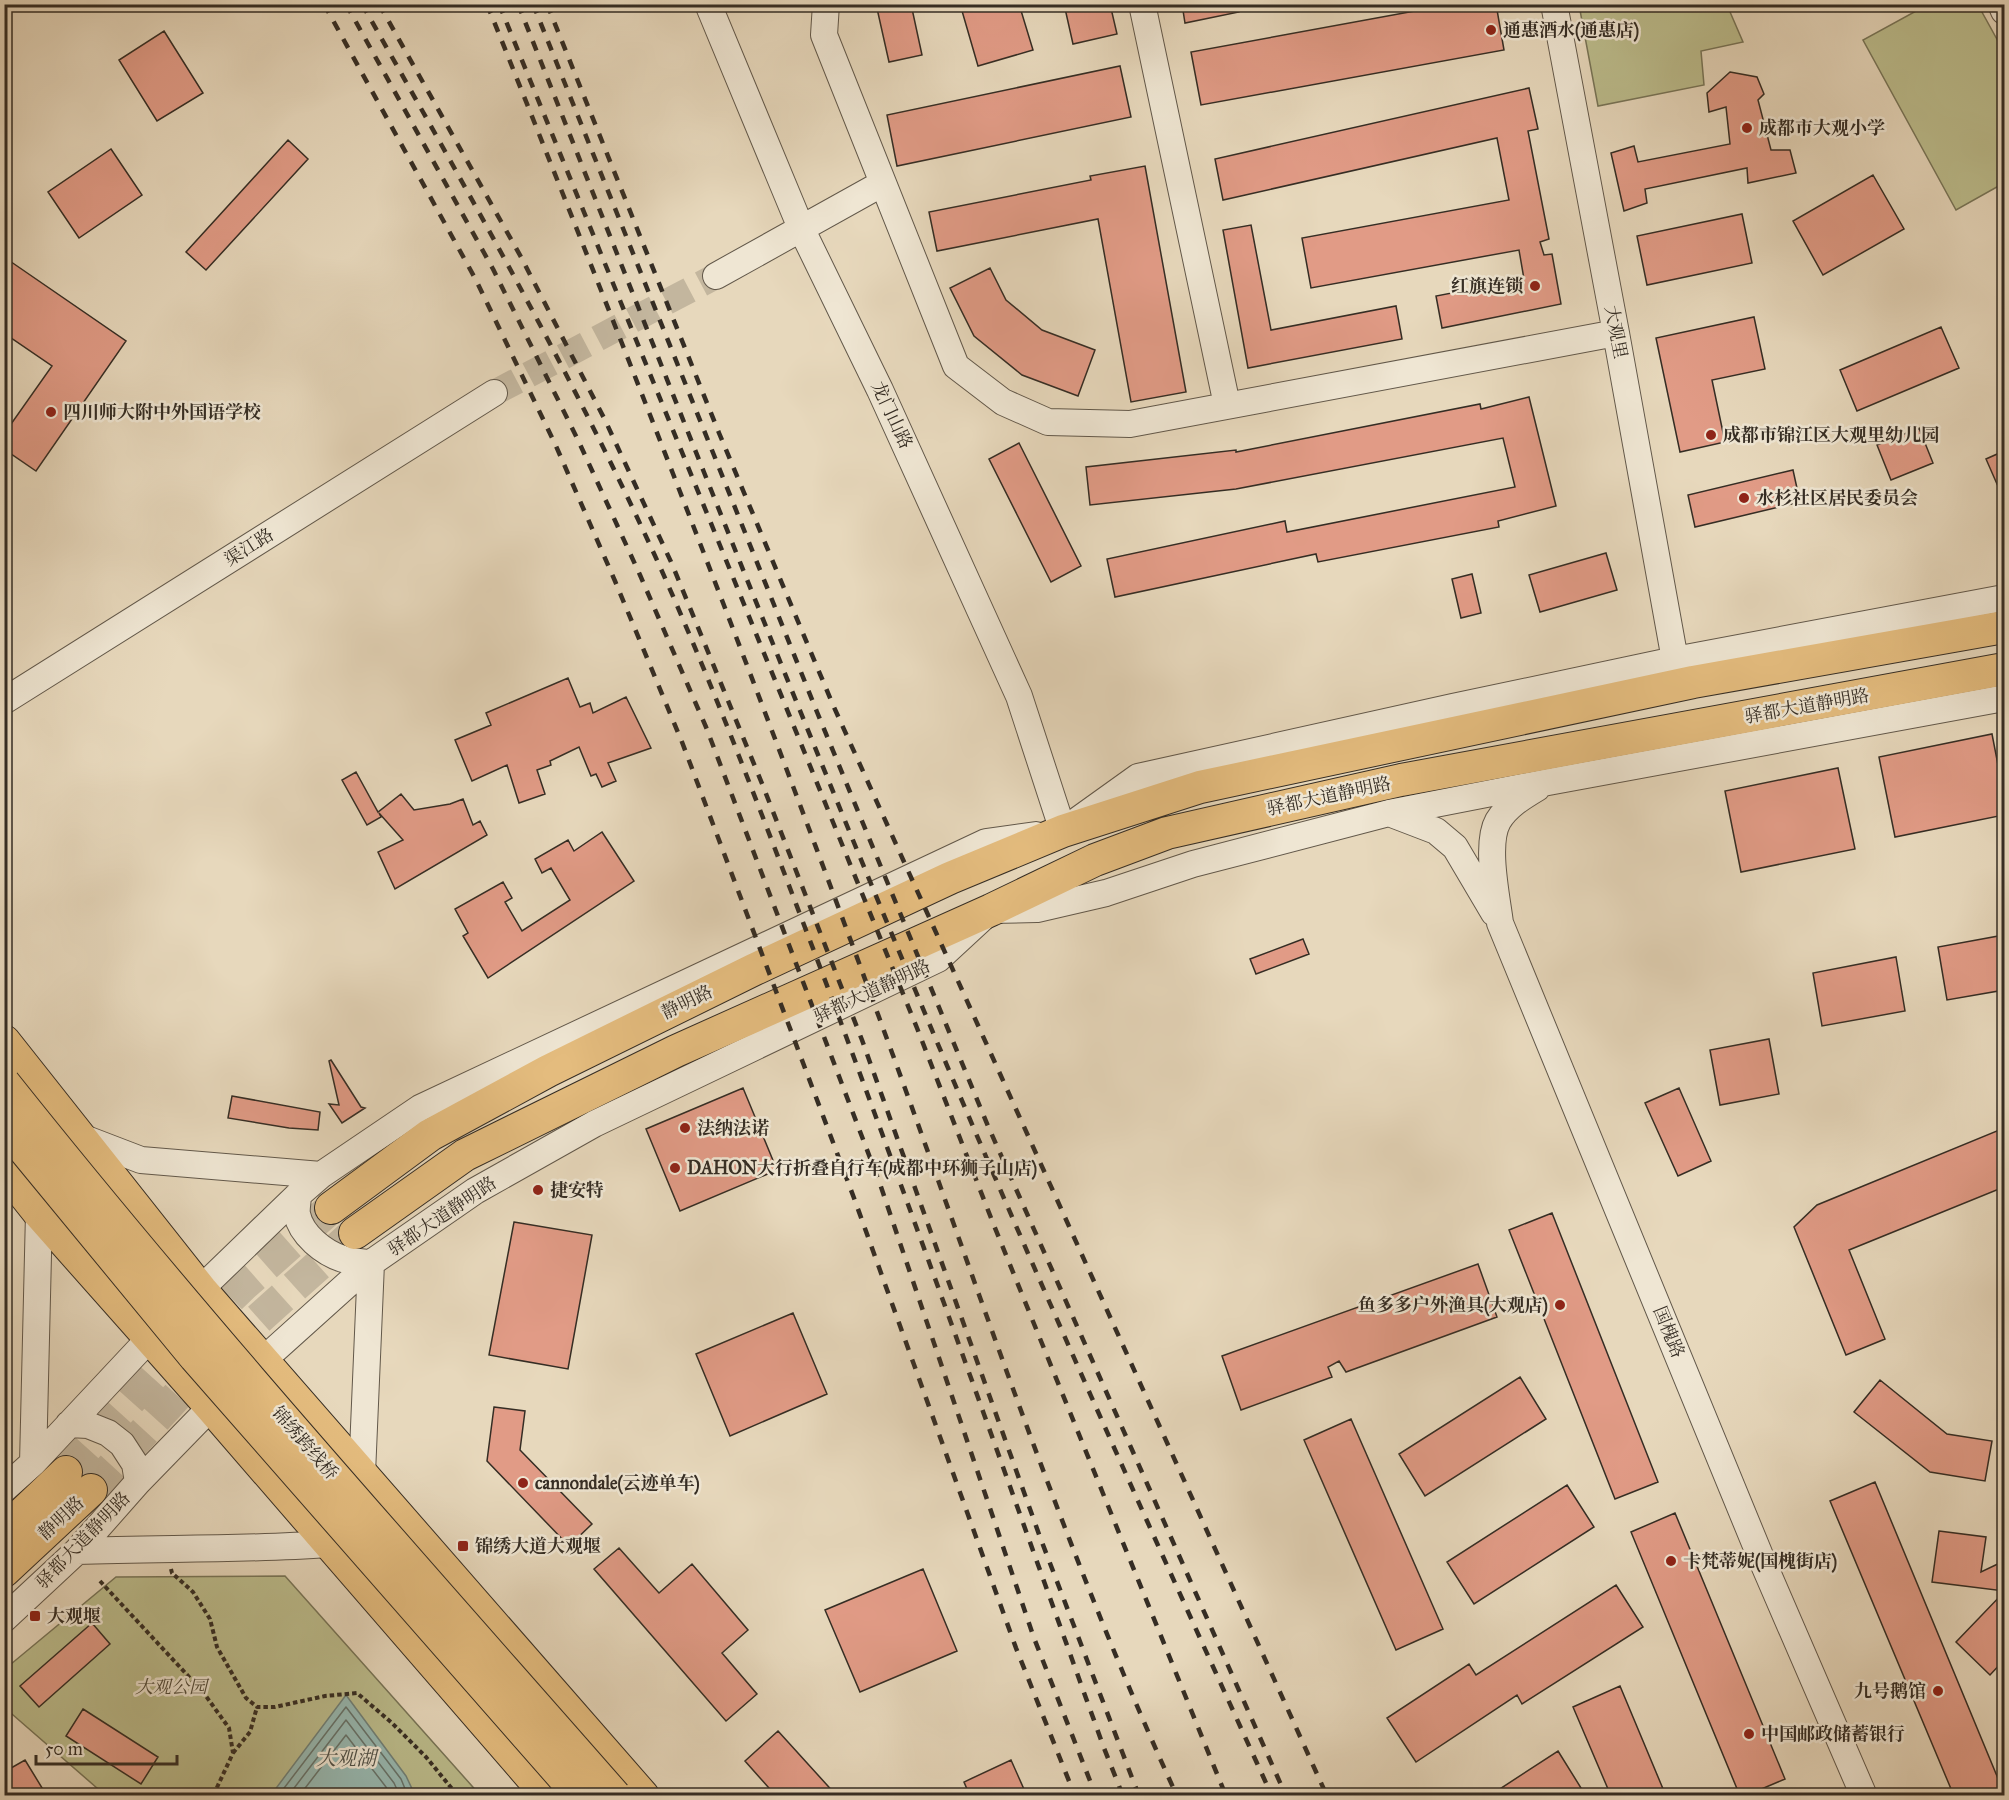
<svg xmlns="http://www.w3.org/2000/svg" width="2009" height="1800" viewBox="0 0 2009 1800" font-family="'IM FELL Great Primer','Noto Serif SC',serif">
<style>
.green{fill:#bcbd8d;stroke:#787558;stroke-width:1.5}
.water{fill:#97b9b2;stroke:#708179;stroke-width:1.5}
.lines{fill:none;stroke-linecap:round;stroke-linejoin:round}
.shore{stroke:#66736b;stroke-width:1.5}
.building{fill:#e19b86;stroke:#352d24;stroke-width:1.5}
.minor-tunnel{stroke:#c3b69e;stroke-width:26;stroke-dasharray:26 13;stroke-linecap:butt}
.major-tunnel{stroke:#c3b69e;stroke-width:32;stroke-dasharray:32 16;stroke-linecap:butt}
.minor-casing{stroke:#62584a;stroke-width:28}
.major-casing{stroke:#352d24;stroke-width:34}
.path{stroke:#352d24;stroke-width:4;stroke-dasharray:4.5 3;stroke-linecap:butt}
.minor{stroke:#efe6d3;stroke-width:26}
.major{stroke:#e4bc7e;stroke-width:32}
.rail{stroke:#352d24;stroke-width:4.5;stroke-dasharray:10 10;stroke-linecap:butt}
.major-bridge-casing{stroke:#352d24;stroke-width:34;stroke-linecap:butt}
.major-bridge{stroke:#e4bc7e;stroke-width:32}
.poi-dot{fill:#8f2418;stroke:#efe6d3;stroke-width:2}
.labels{text-anchor:middle;dominant-baseline:central;stroke-width:5;stroke-linejoin:round;paint-order:stroke}
.poi-label{font-size:18px;font-weight:bold;fill:#352d24;stroke:#efe6d3;text-anchor:start}
.street-label{font-size:18px;fill:#352d24;stroke:#efe6d3}
.park-label{font-size:18px;font-style:italic;fill:#504a39;stroke:#efe6d3}
.water-label{font-size:20px;font-style:italic;fill:#4e5048;stroke:#efe6d3}
</style>
<rect width="100%" height="100%" fill="#e7d8bc"/>
<filter id="stains"><feTurbulence type="fractalNoise" baseFrequency=".00333" numOctaves="4"/><feColorMatrix values="0 0 0 0 .2 0 0 0 0 .09 0 0 0 0 .02 0 0 0 .5 -.17"/></filter>
<radialGradient id="worn" r=".72"><stop offset=".6" stop-color="#630" stop-opacity="0"/><stop offset="1" stop-color="#630" stop-opacity=".3"/></radialGradient>
<path class="green" d="M 1579,5 L 1727,5 L 1743,42 L 1701,51 L 1704,85 L 1598,106 Z
M 1927,5 L 1978,5 L 2004,52 L 2004,183 L 1956,210 L 1863,40 Z
M 5,1234 L 8,1239 L 5,1447 L 4,1447 Z
M 285,1576 L 480,1795 L 105,1795 L 5,1708 L 5,1669 L 116,1577 Z"/>
<path class="water" d="M 346,1695 L 406,1776 L 415,1795 L 271,1795 Z"/>
<g class="lines">
<path class="shore" d="M 278,1796 L 346,1707 L 401,1779 L 408,1796
M 288,1796 L 346,1720 L 394,1783 L 400,1796
M 299,1796 L 346,1735 L 386,1787 L 390,1796"/>
</g>
<path class="building" d="M 876,4 L 911,4 L 922,55 L 889,62 Z
M 960,4 L 1019,4 L 1033,50 L 978,66 Z
M 1064,4 L 1110,4 L 1117,34 L 1073,44 Z
M 1182,4 L 1239,4 L 1239,12 L 1185,23 Z
M 1453,4 L 1496,4 L 1504,50 L 1201,105 L 1191,52 Z
M 164,31 L 203,93 L 157,121 L 119,60 Z
M 1120,66 L 1131,117 L 897,166 L 887,115 Z
M 1730,72 L 1757,77 L 1764,94 L 1758,100 L 1771,150 L 1790,150 L 1796,173 L 1748,183 L 1747,168 L 1645,189 L 1647,203 L 1624,211 L 1611,153 L 1634,146 L 1638,162 L 1730,144 L 1726,107 L 1709,112 L 1707,93 Z
M 1529,88 L 1538,129 L 1528,131 L 1549,239 L 1540,242 L 1544,255 L 1552,254 L 1561,304 L 1442,328 L 1436,296 L 1524,279 L 1519,250 L 1311,288 L 1302,238 L 1509,200 L 1497,138 L 1223,200 L 1215,159 Z
M 288,140 L 308,159 L 206,270 L 186,252 Z
M 111,149 L 142,195 L 79,238 L 48,192 Z
M 1145,166 L 1186,392 L 1131,402 L 1098,219 L 937,251 L 929,212 L 1091,180 L 1090,176 Z
M 1873,175 L 1904,229 L 1823,275 L 1793,221 Z
M 1742,214 L 1752,263 L 1647,285 L 1637,236 Z
M 1251,225 L 1271,330 L 1396,306 L 1402,339 L 1248,368 L 1223,230 Z
M 4,257 L 126,341 L 36,471 L 4,449 L 4,434 L 52,366 L 4,333 Z
M 990,268 L 1006,300 L 1042,330 L 1095,350 L 1078,396 L 1022,375 L 974,336 L 950,288 Z
M 1754,317 L 1765,369 L 1712,380 L 1725,442 L 1680,452 L 1656,338 Z
M 1941,327 L 1959,368 L 1857,411 L 1840,370 Z
M 1529,397 L 1556,506 L 1498,521 L 1499,527 L 1318,562 L 1316,554 L 1115,597 L 1107,559 L 1285,521 L 1287,532 L 1515,487 L 1503,438 L 1236,489 L 1090,505 L 1086,467 L 1236,450 L 1236,452 L 1480,404 L 1481,409 Z
M 1919,428 L 1933,463 L 1891,480 L 1877,445 Z
M 1019,443 L 1081,566 L 1051,582 L 989,459 Z
M 2004,451 L 2004,500 L 1986,459 Z
M 1793,470 L 1800,502 L 1695,527 L 1688,495 Z
M 1606,553 L 1617,590 L 1540,612 L 1529,575 Z
M 1472,574 L 1481,613 L 1461,618 L 1452,579 Z
M 568,678 L 580,707 L 590,703 L 593,713 L 626,697 L 651,748 L 608,763 L 616,781 L 602,787 L 596,774 L 591,776 L 579,747 L 550,761 L 551,765 L 537,770 L 545,794 L 519,803 L 507,765 L 472,781 L 455,740 L 491,725 L 486,713 Z
M 1992,734 L 2004,796 L 2004,815 L 1895,837 L 1879,757 Z
M 1838,768 L 1855,849 L 1741,872 L 1725,791 Z
M 356,772 L 378,812 L 401,794 L 414,810 L 450,804 L 463,799 L 473,825 L 480,821 L 487,835 L 395,889 L 378,852 L 403,840 L 379,813 L 381,817 L 367,825 L 342,780 Z
M 602,832 L 634,881 L 488,978 L 463,936 L 468,933 L 455,909 L 503,882 L 512,898 L 505,902 L 522,931 L 570,900 L 551,868 L 542,873 L 535,859 L 568,840 L 574,851 Z
M 2004,935 L 2004,990 L 1947,1000 L 1938,947 Z
M 1303,939 L 1309,954 L 1256,974 L 1250,959 Z
M 1896,957 L 1905,1011 L 1822,1026 L 1813,973 Z
M 1769,1039 L 1779,1094 L 1720,1105 L 1710,1050 Z
M 331,1060 L 361,1107 L 365,1108 L 342,1123 L 329,1104 L 339,1105 L 329,1061 Z
M 743,1088 L 777,1170 L 680,1211 L 646,1129 Z
M 1679,1088 L 1711,1161 L 1678,1176 L 1645,1103 Z
M 232,1096 L 320,1112 L 318,1130 L 289,1128 L 228,1118 Z
M 2004,1128 L 2004,1187 L 1849,1250 L 1885,1339 L 1846,1355 L 1794,1227 L 1817,1205 Z
M 1552,1213 L 1658,1482 L 1615,1499 L 1509,1230 Z
M 514,1222 L 592,1235 L 568,1369 L 489,1355 Z
M 1478,1264 L 1497,1317 L 1346,1372 L 1339,1361 L 1328,1367 L 1332,1377 L 1241,1410 L 1222,1356 Z
M 793,1313 L 827,1394 L 730,1436 L 696,1354 Z
M 1520,1377 L 1546,1419 L 1425,1496 L 1399,1454 Z
M 1880,1380 L 1947,1434 L 1992,1441 L 1985,1481 L 1930,1472 L 1854,1412 Z
M 494,1407 L 525,1411 L 520,1450 L 592,1524 L 569,1546 L 487,1461 Z
M 1351,1419 L 1443,1629 L 1396,1650 L 1304,1440 Z
M 1875,1482 L 2004,1793 L 2004,1796 L 1954,1796 L 1830,1501 Z
M 1567,1485 L 1594,1527 L 1474,1604 L 1447,1562 Z
M 1675,1513 L 1785,1779 L 1745,1796 L 1740,1796 L 1631,1532 Z
M 1939,1531 L 1986,1537 L 1981,1572 L 2004,1561 L 2004,1591 L 1932,1582 Z
M 619,1548 L 659,1593 L 692,1564 L 748,1630 L 722,1653 L 757,1694 L 726,1721 L 594,1569 Z
M 923,1569 L 957,1651 L 860,1692 L 825,1610 Z
M 1616,1585 L 1643,1627 L 1522,1704 L 1517,1695 L 1416,1762 L 1387,1718 L 1469,1664 L 1476,1675 Z
M 2004,1592 L 2004,1660 L 1990,1675 L 1956,1642 Z
M 92,1623 L 110,1644 L 39,1707 L 20,1686 Z
M 1620,1686 L 1666,1796 L 1611,1796 L 1573,1707 Z
M 83,1709 L 158,1757 L 141,1784 L 66,1736 Z
M 778,1731 L 837,1796 L 776,1796 L 745,1761 Z
M 1558,1751 L 1586,1796 L 1489,1796 Z
M 25,1760 L 47,1796 L 4,1796 L 4,1772 Z
M 1011,1760 L 1027,1796 L 970,1796 L 964,1782 Z"/>
<g class="lines">
<path class="minor-tunnel" d="M 494,393 L 716,276"/>
<path class="major-tunnel" d="M 66,1472 L 173,1353 L 245,1284 L 331,1208
M 91,1490 L 195,1376 L 352,1235"/>
<defs>
<path id="minor" d="M 708,4 L 801,228 L 880,390 L 1019,696 L 1063,831
M 826,4 L 824,35 L 956,366 L 1003,402 L 1048,422 L 1130,424 L 1616,333
M 1142,4 L 1227,405
M 1554,4 L 1616,333 L 1675,660
M 2001,4 L 2004,11
M 716,276 L 883,183
M 4,701 L 494,393
M 1537,788 C 1522,797 1507,806 1498,821 C 1485,844 1497,898 1500,923 L 1761,1558 L 1864,1796
M 1389,813 L 1436,831 L 1455,847 L 1494,913
M 1078,820 L 1138,777 L 1453,707 L 1675,660 L 2004,598
M 81,1137 L 141,1160 L 321,1175
M 298,1195 C 298,1201 296,1209 297,1214 C 301,1235 324,1253 343,1259 C 351,1262 362,1262 371,1263 L 362,1474
M 69,1424 L 88,1425 L 108,1433 L 122,1444 L 135,1464 L 138,1482
M 33,1463 L 39,1213
M 4,1489 L 33,1463 L 150,1338 L 298,1195 L 321,1175 L 420,1108 L 986,842 L 1036,835
M 77,1551 C 161,1548 245,1550 328,1544
M 4,1619 L 77,1551 L 138,1482 L 211,1407 L 371,1263 L 475,1191 L 594,1124 L 938,959 L 991,910 L 1037,909 L 1106,893 L 1193,864 L 1389,813 L 1548,782 L 2004,698"/>
<path id="major" d="M 4,1041 L 201,1290 L 643,1796
M 4,1169 L 39,1213 L 211,1407 L 548,1796
M 331,1208 L 430,1135 L 548,1071 L 753,970 L 950,878 L 1063,831 L 1200,787 L 1693,682 L 2004,627
M 355,1233 L 465,1155 L 676,1051 L 991,910 L 1095,860 L 1167,833 L 1401,780 L 2004,669
M 4,1531 L 66,1472
M 4,1571 L 91,1490"/>
</defs>
<use href="#minor" class="minor-casing"/>
<use href="#major" class="major-casing"/>
<path class="path" d="M 171,1569 L 172,1573 L 193,1592 L 210,1619 L 217,1647 L 246,1698 L 257,1707 L 275,1707 L 325,1696 L 357,1693 L 392,1723 L 426,1757 L 458,1796
M 100,1581 L 203,1692 L 229,1728 L 233,1753 L 213,1796
M 233,1753 L 250,1732 L 257,1707"/>
<use href="#minor" class="minor"/>
<use href="#major" class="major"/>
<path class="rail" d="M 324,4 L 476,280 L 556,446 L 615,581 L 682,742 L 854,1198 L 1016,1648 L 1075,1796
M 346,4 L 493,269 L 578,440 L 640,575 L 706,727 L 880,1184 L 1034,1638 L 1096,1796
M 362,4 C 467,190 573,375 661,569 C 718,697 767,828 817,959 C 916,1221 1009,1485 1104,1748 L 1123,1796
M 379,4 L 521,257 L 605,420 L 672,564 L 763,786 L 862,1040 L 1040,1537 L 1139,1796
M 487,4 C 625,348 760,692 887,1039 C 980,1292 1064,1550 1177,1796
M 499,4 L 917,1028 L 993,1223 L 1226,1796
M 518,4 C 649,334 779,665 916,992 C 1029,1262 1150,1529 1272,1796
M 533,4 L 817,712 L 988,1126 L 1286,1796
M 547,4 L 719,433 L 833,705 L 1327,1796"/>
<defs>
<path id="major-bridge" d="M 4,1083 C 199,1328 408,1560 615,1796
M 4,1125 L 195,1357 L 580,1796"/>
</defs>
<use href="#major-bridge" class="major-bridge-casing"/>
<use href="#major-bridge" class="major-bridge"/>
</g>
<g class="poi-dot">
<circle cx="1491" cy="30" r="6"/>
<circle cx="1747" cy="128" r="6"/>
<circle cx="1535" cy="286" r="6"/>
<circle cx="51" cy="412" r="6"/>
<circle cx="1711" cy="435" r="6"/>
<circle cx="1744" cy="498" r="6"/>
<circle cx="685" cy="1128" r="6"/>
<circle cx="675" cy="1168" r="6"/>
<circle cx="538" cy="1190" r="6"/>
<circle cx="1560" cy="1305" r="6"/>
<circle cx="523" cy="1483" r="6"/>
<rect x="457" y="1540" width="12" height="12" rx="3"/>
<circle cx="1671" cy="1561" r="6"/>
<rect x="29" y="1610" width="12" height="12" rx="3"/>
<circle cx="1938" cy="1691" r="6"/>
<circle cx="1749" cy="1734" r="6"/>
</g>
<g class="labels">
<g class="poi-label">
<text x="1503" y="30">通惠酒水(通惠店)</text>
<text x="1759" y="128">成都市大观小学</text>
<text x="1523" y="286" text-anchor="end">红旗连锁</text>
<text x="63" y="412">四川师大附中外国语学校</text>
<text x="1723" y="435">成都市锦江区大观里幼儿园</text>
<text x="1756" y="498">水杉社区居民委员会</text>
<text x="697" y="1128">法纳法诺</text>
<text x="687" y="1168">DAHON大行折叠自行车(成都中环狮子山店)</text>
<text x="550" y="1190">捷安特</text>
<text x="1548" y="1305" text-anchor="end">鱼多多户外渔具(大观店)</text>
<text x="535" y="1483">cannondale(云迹单车)</text>
<text x="475" y="1546">锦绣大道大观堰</text>
<text x="1683" y="1561">卡梵蒂妮(国槐街店)</text>
<text x="47" y="1616">大观堰</text>
<text x="1926" y="1691" text-anchor="end">九号鹅馆</text>
<text x="1761" y="1734">中国邮政储蓄银行</text>
</g>
<g class="street-label">
<text transform="translate(1616 332) rotate(79)">大观里</text>
<text transform="translate(892 415) rotate(65)">龙门山路</text>
<text transform="translate(249 547) rotate(-32)">渠江路</text>
<text transform="translate(1807 706) rotate(-10)">驿都大道静明路</text>
<text transform="translate(1329 796) rotate(-12)">驿都大道静明路</text>
<text transform="translate(872 991) rotate(-25)">驿都大道静明路</text>
<text transform="translate(687 1002) rotate(-26)">静明路</text>
<text transform="translate(442 1216) rotate(-34)">驿都大道静明路</text>
<text transform="translate(1669 1332) rotate(68)">国槐路</text>
<text transform="translate(305 1443) rotate(49)">锦绣跨线桥</text>
<text transform="translate(61 1518) rotate(-43)">静明路</text>
<text transform="translate(83 1540) rotate(-46)">驿都大道静明路</text>
</g>
<g class="park-label">
<text x="171" y="1687">大观公园</text>
</g>
<g class="water-label">
<text x="346" y="1758">大观湖</text>
</g>
</g>
<rect width="2009" height="1800" fill="none" stroke="#e7d8bc" stroke-width="24"/>
<rect x="6" y="6" width="1997" height="1788" fill="none" stroke="#352d24" stroke-width="3"/>
<rect x="12" y="12" width="1985" height="1776" fill="none" stroke="#352d24" stroke-width="1.5"/>
<path d="M36 1755v9h141v-9" fill="none" stroke="#352d24" stroke-width="3"/>
<text x="45" y="1755" font-size="18" fill="#352d24" stroke="#efe6d3" stroke-width="4.5" paint-order="stroke">50 m</text>
<rect width="100%" height="100%" filter="url(#stains)"/>
<rect width="100%" height="100%" fill="url(#worn)"/>
</svg>
